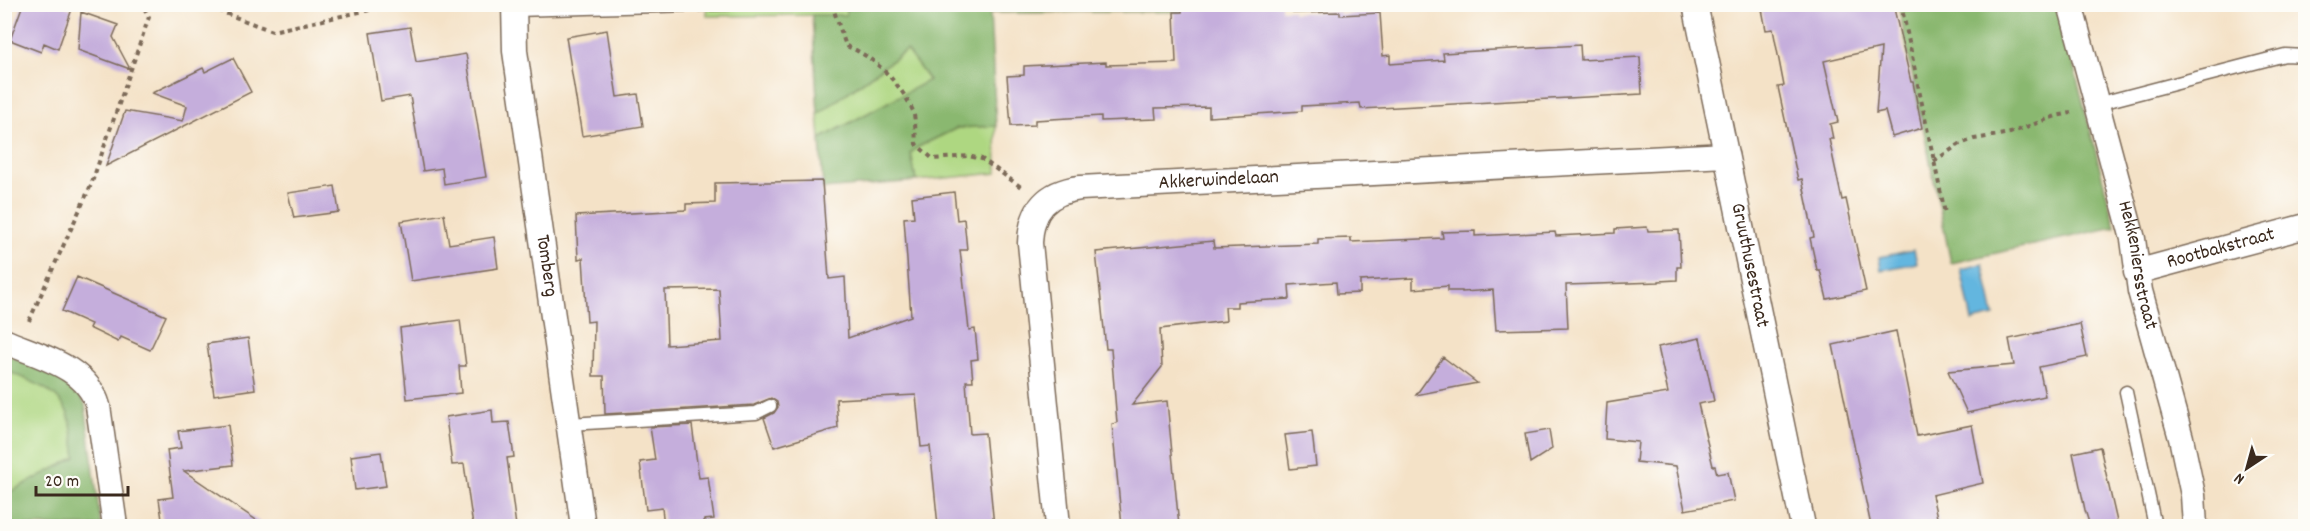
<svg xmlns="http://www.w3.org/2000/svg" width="2310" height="531" viewBox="0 0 2310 531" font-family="Dekko,sans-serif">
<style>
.green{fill:#aed781;stroke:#748050;stroke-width:1.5}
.forest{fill:#8ab86f;stroke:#627146;stroke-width:1.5}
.water{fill:#63b6df;stroke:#4f707e;stroke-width:1.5}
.building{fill:#c5aedc;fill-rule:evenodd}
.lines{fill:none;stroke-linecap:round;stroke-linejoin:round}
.lane-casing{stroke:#7c6a59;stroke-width:15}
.street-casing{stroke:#7c6a59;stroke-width:27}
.path{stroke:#7c6a59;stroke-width:4;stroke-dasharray:4.5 4.5;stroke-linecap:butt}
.lane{stroke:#fff;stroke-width:12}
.street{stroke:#fff;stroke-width:24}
.labels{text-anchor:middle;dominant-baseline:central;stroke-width:4.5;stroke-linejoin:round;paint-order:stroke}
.street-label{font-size:20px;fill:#3b2a1e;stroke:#fdfcf7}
</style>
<rect width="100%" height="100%" fill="#fdfcf7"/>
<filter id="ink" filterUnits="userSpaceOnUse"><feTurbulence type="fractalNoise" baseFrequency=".0167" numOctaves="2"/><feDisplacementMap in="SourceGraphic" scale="12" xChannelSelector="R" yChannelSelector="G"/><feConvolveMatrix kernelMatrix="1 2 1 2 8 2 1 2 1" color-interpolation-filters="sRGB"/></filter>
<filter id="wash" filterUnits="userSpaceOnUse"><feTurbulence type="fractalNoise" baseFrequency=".008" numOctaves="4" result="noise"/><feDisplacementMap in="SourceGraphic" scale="24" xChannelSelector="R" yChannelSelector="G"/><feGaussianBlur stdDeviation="1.35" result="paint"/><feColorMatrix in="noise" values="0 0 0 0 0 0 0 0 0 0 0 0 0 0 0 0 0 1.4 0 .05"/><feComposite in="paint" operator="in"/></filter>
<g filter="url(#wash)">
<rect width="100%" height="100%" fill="#f4e2c7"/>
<path class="green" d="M 707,5 L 847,5 L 846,15 L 707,16 Z
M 907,50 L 929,81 L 820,139 L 818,114 Z
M 996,126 L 997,173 L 916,181 L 911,153 L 918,147 L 957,128 Z
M 5,354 L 63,380 L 101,526 L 5,526 Z"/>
<path class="forest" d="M 847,4 L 1221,4 L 1222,11 L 990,13 L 996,126 L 957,128 L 918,147 L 911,153 L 916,181 L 823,189 L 820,139 L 929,80 L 906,50 L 818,114 L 812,15 L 846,15 Z
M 1898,5 L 2058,5 L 2115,227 L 1951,263 Z
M 5,354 L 72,384 L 85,404 L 101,526 L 17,526 L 5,521 L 5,492 L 8,493 L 76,457 C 74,445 73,432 70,420 C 63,390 29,381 5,370 Z"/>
<path class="water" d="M 1914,250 L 1917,263 L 1881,270 L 1879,257 Z
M 1983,264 L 1994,316 L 1972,321 L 1961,269 Z"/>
<g id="blocks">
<path class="building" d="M 23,4 L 59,4 L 72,9 L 58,49 L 44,43 L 41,52 L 10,40 Z
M 1182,4 L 1281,4 L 1281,10 L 1293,10 L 1293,13 L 1340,12 L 1340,15 L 1380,13 L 1383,56 L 1390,55 L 1390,64 L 1444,60 L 1443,53 L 1580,45 L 1581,60 L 1640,57 L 1642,94 L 1361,109 L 1360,103 L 1302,106 L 1302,111 L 1209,117 L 1209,107 L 1155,108 L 1156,119 L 1101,121 L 1101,116 L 1035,120 L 1035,125 L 1011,126 L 1007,76 L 1024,75 L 1024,66 L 1106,62 L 1106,65 L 1176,63 L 1174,12 L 1182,12 Z
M 1761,4 L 1893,4 L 1911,82 L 1913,82 L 1922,128 L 1892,137 L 1885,111 L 1876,113 L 1881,48 L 1824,61 L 1838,122 L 1830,124 L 1833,139 L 1829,139 L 1842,200 L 1846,199 L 1866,291 L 1827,299 L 1820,270 L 1817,270 L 1810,238 L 1814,237 L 1802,179 L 1798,180 L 1778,87 L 1784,86 L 1773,29 L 1766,30 Z
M 81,12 L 118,25 L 113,37 L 130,69 L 78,50 Z
M 410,27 L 416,62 L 466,54 L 486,177 L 444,184 L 442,168 L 423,171 L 410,96 L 381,101 L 370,33 Z
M 607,30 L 617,97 L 638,94 L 643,126 L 582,136 L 566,37 Z
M 233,58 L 251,92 L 106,166 L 125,111 L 183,121 L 187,106 L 152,93 L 203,68 L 205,72 Z
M 822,181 L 829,279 L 845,277 L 848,338 L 911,316 L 904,218 L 914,217 L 912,197 L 954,192 L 957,220 L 964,219 L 967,250 L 960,250 L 969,330 L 975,329 L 978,359 L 971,360 L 973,381 L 966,381 L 970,434 L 985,433 L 994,526 L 938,526 L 930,446 L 921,447 L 916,395 L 836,399 L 838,428 L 774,447 L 764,418 L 774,413 L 778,407 L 777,402 L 771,398 L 754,405 L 605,414 L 604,376 L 593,376 L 594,321 L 587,322 L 583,258 L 578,259 L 576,216 L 686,210 L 686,204 L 715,203 L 715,183 ZM 719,289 L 722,341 L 667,345 L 665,290 Z
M 335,186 L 339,212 L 294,218 L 288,193 Z
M 444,214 L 449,244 L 494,237 L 498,268 L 411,281 L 401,221 Z
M 1647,227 L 1648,231 L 1679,230 L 1681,267 L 1677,267 L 1677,280 L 1659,281 L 1659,282 L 1566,285 L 1568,328 L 1496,330 L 1493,290 L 1462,292 L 1462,291 L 1448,291 L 1448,286 L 1413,289 L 1413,278 L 1360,281 L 1360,293 L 1337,294 L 1336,282 L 1289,285 L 1290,299 L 1237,302 L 1237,307 L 1225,307 L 1226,321 L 1160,329 L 1162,367 L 1132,405 L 1167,401 L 1179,526 L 1122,526 L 1112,424 L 1117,423 L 1111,349 L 1106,349 L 1096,252 L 1213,241 L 1214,248 L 1318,244 L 1318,239 L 1351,238 L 1351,242 L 1443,238 L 1442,232 L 1475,231 L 1475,236 L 1555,232 L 1556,236 L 1615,233 L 1615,229 Z
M 77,277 L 166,316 L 150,350 L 121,337 L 118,342 L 89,328 L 91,324 L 62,311 Z
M 460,320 L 466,366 L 459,366 L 461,393 L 407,399 L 400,328 Z
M 2080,324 L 2087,357 L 2039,367 L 2045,396 L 1967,413 L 1948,371 L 2014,365 L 2009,339 Z
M 1896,331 L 1917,436 L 1972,425 L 1983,483 L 1932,495 L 1939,526 L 1871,526 L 1833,345 Z
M 248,338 L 255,389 L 214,395 L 207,344 Z
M 1700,338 L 1714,401 L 1698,404 L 1713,466 L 1715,466 L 1717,474 L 1728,472 L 1734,501 L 1685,510 L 1676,466 L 1636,462 L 1638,442 L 1605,439 L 1607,403 L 1668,393 L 1658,347 Z
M 1443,357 L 1477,383 L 1416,395 Z
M 492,410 L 493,423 L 509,422 L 514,457 L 507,458 L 516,526 L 473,526 L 464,464 L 452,465 L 446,417 Z
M 228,425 L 233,465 L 184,471 L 265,526 L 163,526 L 159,499 L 173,497 L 167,450 L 181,448 L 178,431 Z
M 692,425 L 699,478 L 708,477 L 714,519 L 704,520 L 705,526 L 664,526 L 662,508 L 646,510 L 640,462 L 655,460 L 650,427 Z
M 1549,430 L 1552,449 L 1530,463 L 1525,434 Z
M 1312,432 L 1316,466 L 1290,469 L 1285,435 Z
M 2100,447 L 2112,500 L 2118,526 L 2090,526 L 2085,510 L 2073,453 Z
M 381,452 L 386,486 L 355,490 L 351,456 Z"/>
</g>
</g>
<g filter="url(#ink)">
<use href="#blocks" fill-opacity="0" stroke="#7c6a59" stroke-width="1.5"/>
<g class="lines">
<defs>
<path id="lane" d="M 515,10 L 729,4
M 2097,104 L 2285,55 L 2306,56
M 2126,392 L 2155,526
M 569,424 L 756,413 L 770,406"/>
<g id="street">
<path id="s1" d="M 514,4 L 515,51 L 583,526"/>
<path id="s2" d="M 1695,4 L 1803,526"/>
<path id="s3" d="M 2070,4 L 2133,239 L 2140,291 L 2181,438 L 2193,495 L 2195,526"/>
<path id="s4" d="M 2136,272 L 2306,226"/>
<path d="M 4,341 C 38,356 87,366 98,406 L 115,526"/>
<path id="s5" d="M 1058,526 L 1030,243 C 1031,210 1047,192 1080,188 L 1726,155"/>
</g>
</defs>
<use href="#lane" class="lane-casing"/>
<use href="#street" class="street-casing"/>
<path class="path" d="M 201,4 L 272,31 L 397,4
M 795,4 L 832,5 L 846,46 C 873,55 901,84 913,111 C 916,120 915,134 916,144 L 933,159 L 968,156 L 982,159 L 1021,187
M 1901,4 L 1945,213
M 1934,161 L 1960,144 L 1974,139 L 2010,133 L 2056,116 L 2071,113
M 29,321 L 91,185 L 149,17 L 142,4"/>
<use href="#lane" class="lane"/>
<use href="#street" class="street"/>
</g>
</g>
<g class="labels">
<g class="street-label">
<text stroke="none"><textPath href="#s5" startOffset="506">Akkerwindelaan</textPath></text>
<text stroke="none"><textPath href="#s4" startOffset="88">Rootbakstraat</textPath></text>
<text stroke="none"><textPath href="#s3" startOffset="270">Hekkeniersstraat</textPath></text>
<text stroke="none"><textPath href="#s1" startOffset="264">Tomberg</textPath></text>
<text stroke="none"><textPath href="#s2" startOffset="267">Gruuthusestraat</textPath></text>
</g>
</g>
<rect width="2310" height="531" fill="none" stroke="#fdfcf7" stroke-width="24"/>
<g transform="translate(2247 468) rotate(216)" stroke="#fdfcf7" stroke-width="4.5" paint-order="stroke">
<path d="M0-4.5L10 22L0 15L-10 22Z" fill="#3b2a1e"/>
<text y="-9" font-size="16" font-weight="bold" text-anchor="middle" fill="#3b2a1e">N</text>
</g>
<path d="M36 486v9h92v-9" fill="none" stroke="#3b2a1e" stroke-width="3"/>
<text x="45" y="486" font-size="18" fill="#3b2a1e" stroke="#fdfcf7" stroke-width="4.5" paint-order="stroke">20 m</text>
</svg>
